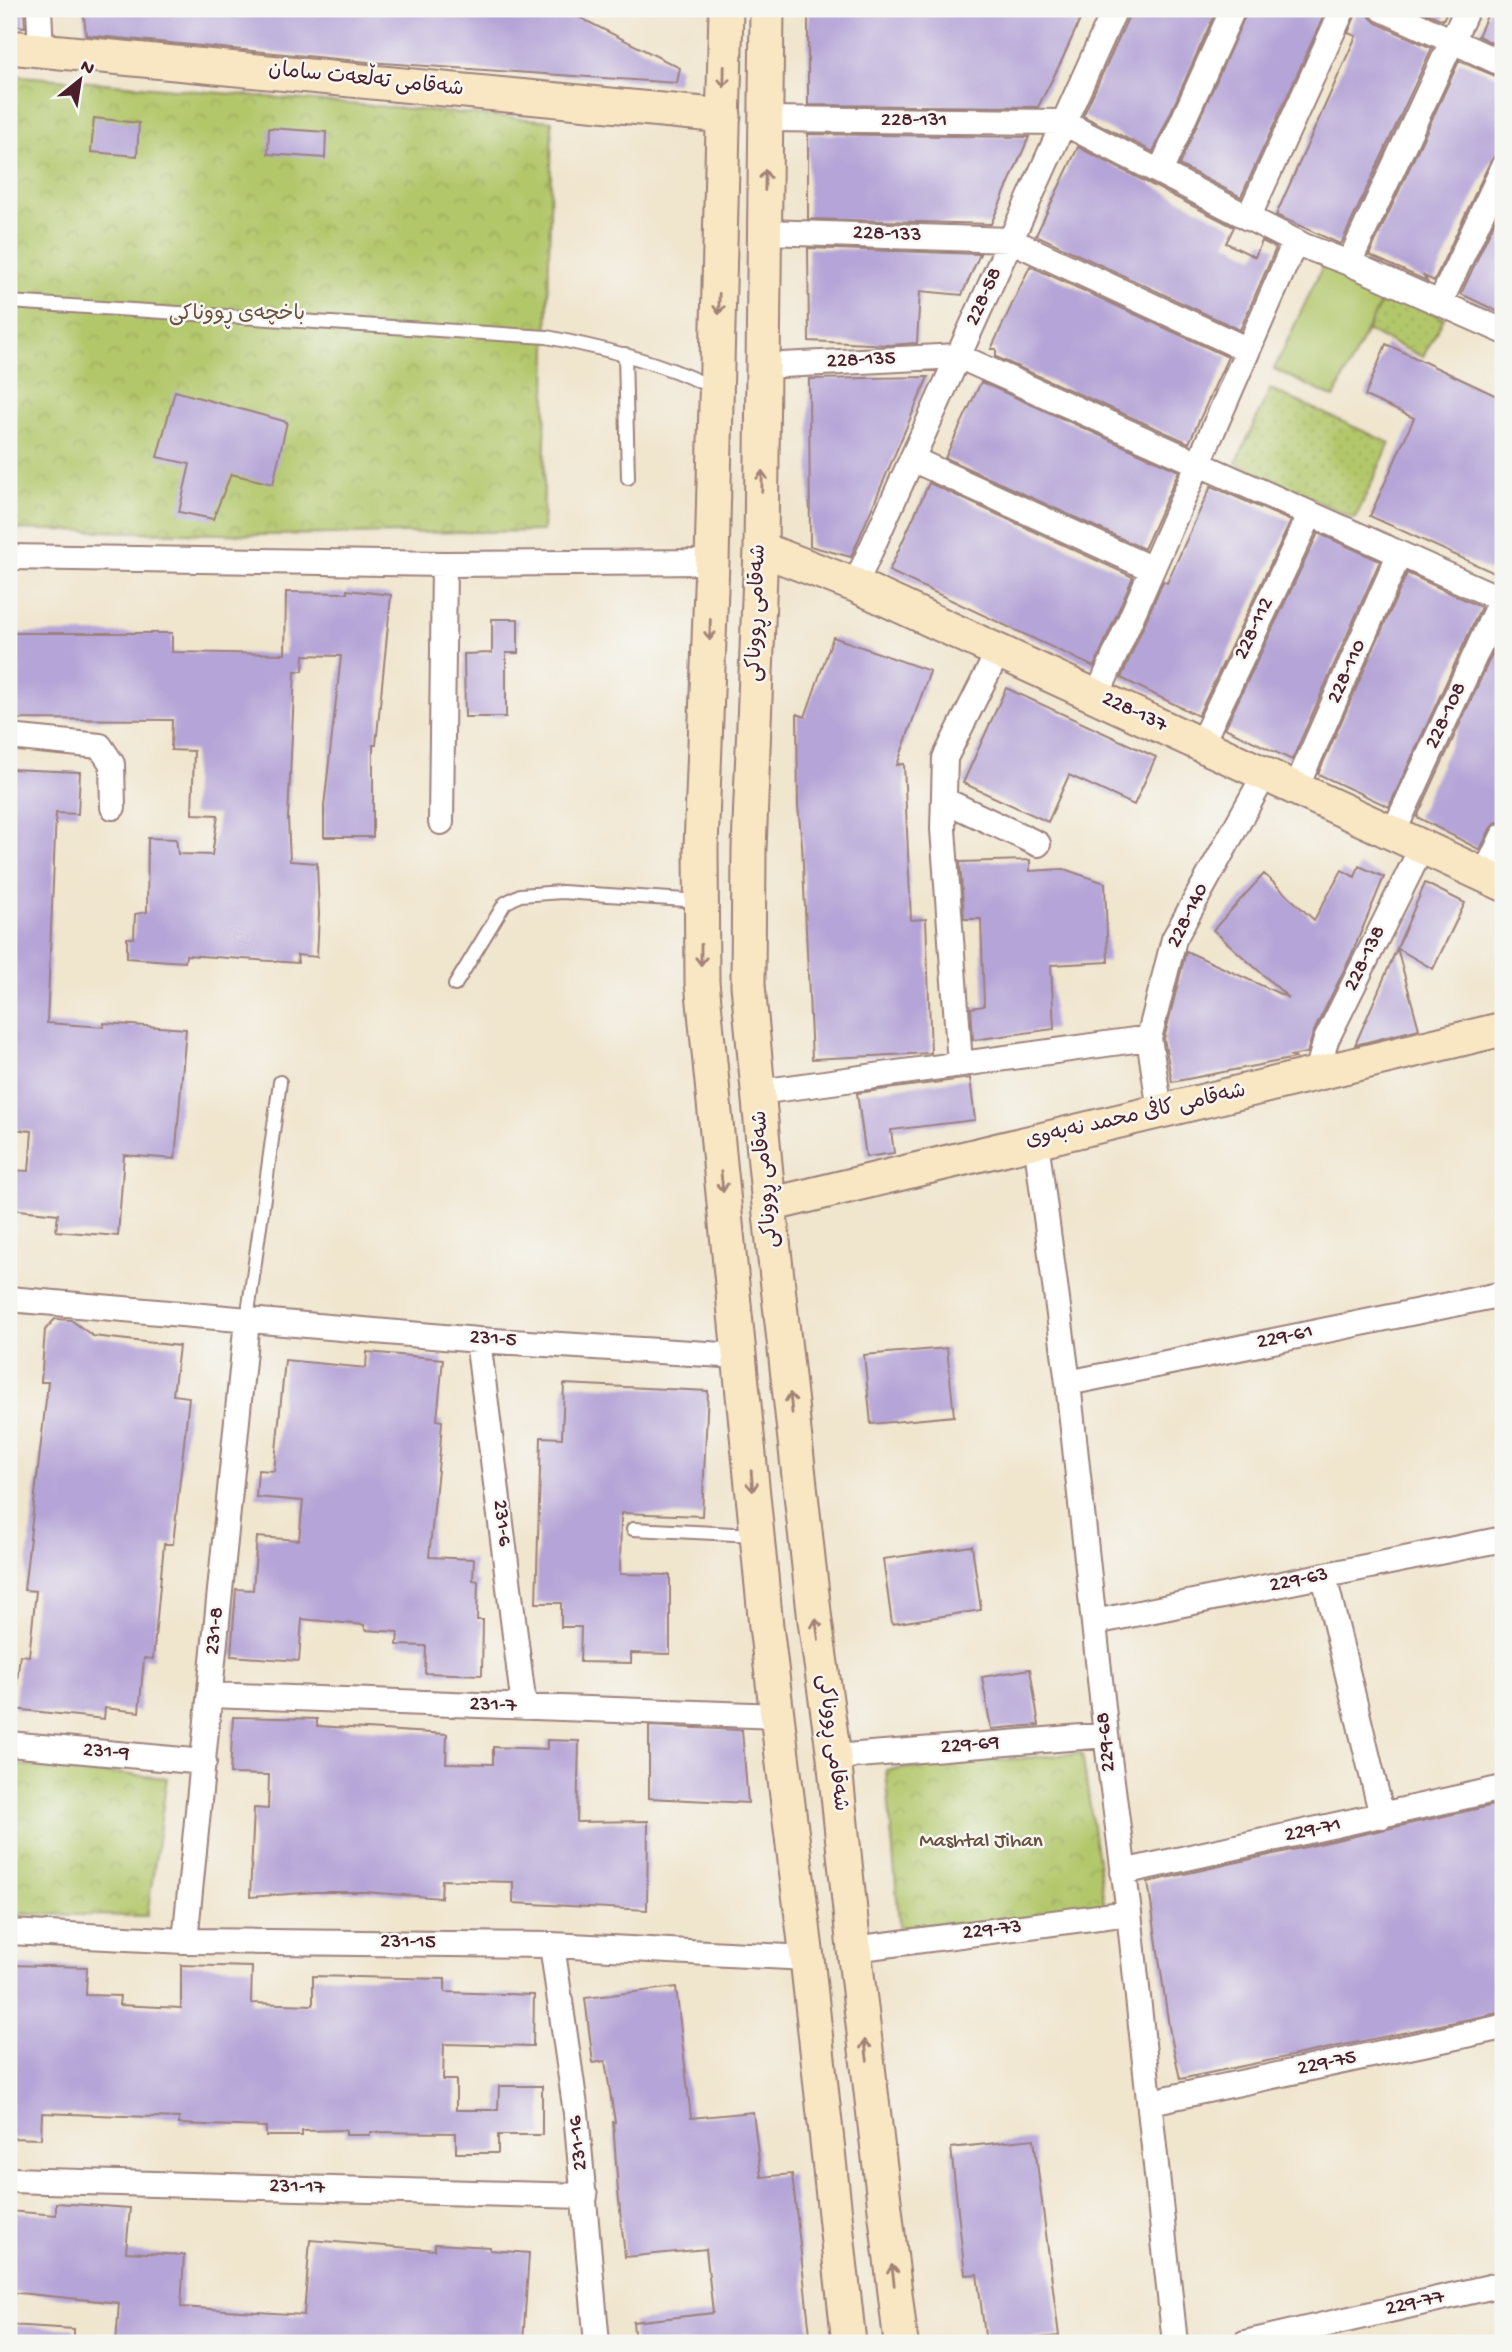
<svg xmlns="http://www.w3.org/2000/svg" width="1512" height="2352" viewBox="0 0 1512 2352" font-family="'Gochi Hand','Playpen Sans Arabic',sans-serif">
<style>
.grass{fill:url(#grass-dots);stroke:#7e734b;stroke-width:2}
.park{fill:url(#park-crowns);stroke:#7e734b;stroke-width:2}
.garden{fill:#b2c76b;stroke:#7e734b;stroke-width:2}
.building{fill:#b5a4d7}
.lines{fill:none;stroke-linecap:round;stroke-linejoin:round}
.lane-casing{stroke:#9d827c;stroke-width:16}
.street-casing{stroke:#9d827c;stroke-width:28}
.secondary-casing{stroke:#9d827c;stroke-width:37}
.lane{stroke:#fff;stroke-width:12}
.street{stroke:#fff;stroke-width:24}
.secondary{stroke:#f9e7c3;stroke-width:33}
.oneway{stroke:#a28377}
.labels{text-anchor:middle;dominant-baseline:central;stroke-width:5;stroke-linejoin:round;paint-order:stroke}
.street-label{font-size:21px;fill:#4a1f2b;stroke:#f6f6f2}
.park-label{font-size:21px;fill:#69513e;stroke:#f6f6f2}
</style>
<defs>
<pattern id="grass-dots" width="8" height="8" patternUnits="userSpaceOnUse" patternTransform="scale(1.75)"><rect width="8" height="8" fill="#b2c76b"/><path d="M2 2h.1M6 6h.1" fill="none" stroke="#9baa5d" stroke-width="1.8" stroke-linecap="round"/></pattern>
<pattern id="park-crowns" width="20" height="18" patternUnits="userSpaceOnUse" patternTransform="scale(1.75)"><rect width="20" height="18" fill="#b2c76b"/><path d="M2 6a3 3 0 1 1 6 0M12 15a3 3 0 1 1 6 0" fill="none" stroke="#9baa5d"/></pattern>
</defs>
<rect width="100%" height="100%" fill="#f6f6f2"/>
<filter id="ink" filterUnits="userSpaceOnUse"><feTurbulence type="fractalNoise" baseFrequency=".0143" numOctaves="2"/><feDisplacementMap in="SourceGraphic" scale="14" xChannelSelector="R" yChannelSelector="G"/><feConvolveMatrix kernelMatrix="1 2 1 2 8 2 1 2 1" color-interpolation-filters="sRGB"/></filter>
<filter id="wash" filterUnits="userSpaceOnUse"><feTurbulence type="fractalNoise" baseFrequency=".00686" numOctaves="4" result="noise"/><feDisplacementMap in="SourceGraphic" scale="28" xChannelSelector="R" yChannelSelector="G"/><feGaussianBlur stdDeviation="1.57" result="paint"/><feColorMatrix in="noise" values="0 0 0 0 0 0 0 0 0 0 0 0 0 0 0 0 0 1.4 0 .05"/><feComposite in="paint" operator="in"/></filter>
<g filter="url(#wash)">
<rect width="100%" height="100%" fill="#f0e5cd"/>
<path class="grass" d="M 1386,291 L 1444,318 L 1423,357 L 1367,331 Z
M 1270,389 L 1390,443 L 1355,519 L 1236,463 Z"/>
<path class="park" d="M 9,75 L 552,121 L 543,531 L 267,535 L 9,529 Z
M 1082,1753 L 1105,1908 L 900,1933 L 886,1770 Z
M 9,1764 L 167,1778 L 147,1916 L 9,1914 Z"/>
<path class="garden" d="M 1324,263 L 1386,291 L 1334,398 L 1274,369 Z"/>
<g id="blocks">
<path class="building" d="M 9,9 L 24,9 L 25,27 L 9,25 Z
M 83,9 L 563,9 L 680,68 L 677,83 L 368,62 L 86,35 Z
M 1085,9 L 1061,62 L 1038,107 L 808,105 L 808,10 Z
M 1132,9 L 1217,9 L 1153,152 L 1083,116 Z
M 1248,9 L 1327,9 L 1241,197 L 1179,165 Z
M 1358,9 L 1367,9 L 1370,17 L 1376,23 L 1432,48 L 1342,242 L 1340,244 L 1276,215 L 1356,36 L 1348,33 Z
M 1417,9 L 1448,9 L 1443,20 Z
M 1490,9 L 1503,9 L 1503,48 L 1478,36 Z
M 1459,61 L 1503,79 L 1503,153 L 1495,156 L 1490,162 L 1434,281 L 1424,276 L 1427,281 L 1369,255 Z
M 94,118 L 139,123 L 137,156 L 91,152 Z
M 269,128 L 326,132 L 325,158 L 268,154 Z
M 808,134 L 1029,137 L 991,224 L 808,219 Z
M 1078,147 L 1234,227 L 1226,243 L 1255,257 L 1262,241 L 1276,248 L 1240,330 L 1036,235 Z
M 1503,203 L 1503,314 L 1461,294 Z
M 808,248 L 980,254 L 962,295 L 920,291 L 917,343 L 889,345 L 809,341 Z
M 1030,266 L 1228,357 L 1189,443 L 996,357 L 996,349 L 991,349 Z
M 1386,344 L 1503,399 L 1503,577 L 1370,516 L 1414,418 L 1365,396 Z
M 928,377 L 851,557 L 810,546 L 809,379 Z
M 981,382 L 1179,471 L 1144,549 L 945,458 Z
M 175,391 L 287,422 L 273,484 L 231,474 L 213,519 L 179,512 L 190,464 L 157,457 Z
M 929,483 L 1133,577 L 1094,667 L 889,571 Z
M 1211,486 L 1291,521 L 1198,716 L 1121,678 L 1163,581 L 1167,583 Z
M 1318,533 L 1380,561 L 1292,760 L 1225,728 Z
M 1407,573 L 1481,607 L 1389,807 L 1318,774 Z
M 347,590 L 391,595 L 376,745 L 373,745 L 373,837 L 324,837 L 324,806 L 341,656 L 304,655 L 303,671 L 295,671 L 288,818 L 290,861 L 317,863 L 319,914 L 317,957 L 297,955 L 298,963 L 186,955 L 185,962 L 127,958 L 127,938 L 134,938 L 135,914 L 147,912 L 148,838 L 176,839 L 178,854 L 212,855 L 218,815 L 192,814 L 194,751 L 171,750 L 172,720 L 9,719 L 9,633 L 172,633 L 172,652 L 285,654 L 286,592 L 347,593 Z
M 492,619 L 518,619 L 518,653 L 506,653 L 506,717 L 465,717 L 464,654 L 492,653 Z
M 1503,630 L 1503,821 L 1495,823 L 1490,829 L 1480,850 L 1417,817 Z
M 833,637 L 930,671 L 897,765 L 904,764 L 911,920 L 926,919 L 931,1053 L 812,1059 L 802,844 L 798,806 L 797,714 L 805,717 Z
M 1006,688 L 1156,757 L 1134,805 L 1069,775 L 1048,822 L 963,783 Z
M 9,769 L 80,772 L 78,814 L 56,813 L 47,1023 L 104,1027 L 104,1023 L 186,1029 L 175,1159 L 124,1155 L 118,1236 L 56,1231 L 58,1214 L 9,1209 L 9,1170 L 29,1171 L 32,1131 L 9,1129 Z
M 1030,860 L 1030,871 L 1064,869 L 1105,883 L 1108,962 L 1051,965 L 1054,1029 L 973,1040 L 971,1008 L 984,1006 L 981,919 L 964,919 L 960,862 Z
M 1359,866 L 1384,877 L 1351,956 L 1313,1033 L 1307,1053 L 1291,1056 L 1295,1058 L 1172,1082 L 1164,1039 L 1186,951 L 1289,998 L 1213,930 L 1264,874 L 1314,920 L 1342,870 L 1355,877 Z
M 1425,883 L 1465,903 L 1433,969 L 1397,948 Z
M 1397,948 L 1419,1029 L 1355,1045 Z
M 970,1078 L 975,1120 L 891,1130 L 894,1153 L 866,1157 L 857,1093 Z
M 55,1319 L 71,1320 L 93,1336 L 179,1346 L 173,1395 L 189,1397 L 173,1544 L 164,1544 L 153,1659 L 144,1658 L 139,1712 L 105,1708 L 104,1719 L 14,1709 L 20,1655 L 29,1656 L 36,1591 L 24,1590 L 48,1382 L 41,1382 L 45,1330 Z
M 947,1348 L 954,1416 L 871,1424 L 864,1355 Z
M 367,1352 L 443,1359 L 437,1420 L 442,1421 L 440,1450 L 429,1557 L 474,1559 L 473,1580 L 478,1581 L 477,1620 L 483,1620 L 482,1675 L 425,1673 L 426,1646 L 397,1645 L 398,1632 L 365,1630 L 364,1625 L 302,1619 L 299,1661 L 231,1656 L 236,1589 L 253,1590 L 257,1537 L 299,1540 L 303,1501 L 256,1497 L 258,1470 L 274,1471 L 285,1360 L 366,1368 Z
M 564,1384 L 708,1391 L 702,1516 L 621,1513 L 620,1574 L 670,1575 L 670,1654 L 631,1653 L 631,1663 L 580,1662 L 581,1627 L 561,1627 L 561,1603 L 536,1603 L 541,1437 L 562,1438 Z
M 972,1546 L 981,1610 L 892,1624 L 883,1559 Z
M 1030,1669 L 1039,1725 L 991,1729 L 982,1677 Z
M 233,1717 L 317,1719 L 317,1726 L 447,1734 L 446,1763 L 493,1764 L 493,1747 L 547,1749 L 547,1740 L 579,1741 L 577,1822 L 648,1821 L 647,1910 L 513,1903 L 513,1882 L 442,1880 L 441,1898 L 365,1892 L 315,1892 L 250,1897 L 254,1808 L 268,1809 L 269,1775 L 230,1774 Z
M 649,1726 L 742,1730 L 748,1803 L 649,1798 Z
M 1503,1803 L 1503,2012 L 1180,2079 L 1169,2027 L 1148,1882 Z
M 9,1965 L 87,1967 L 86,1995 L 120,1996 L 119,2005 L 181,2008 L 181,1965 L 252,1967 L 251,2003 L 313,2005 L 313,1976 L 445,1979 L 445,1992 L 534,1995 L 533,2046 L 444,2044 L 443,2080 L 456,2080 L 456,2110 L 498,2110 L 499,2086 L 542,2086 L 542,2135 L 498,2135 L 498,2153 L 456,2153 L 456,2133 L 370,2132 L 370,2135 L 346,2135 L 346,2130 L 302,2131 L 302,2136 L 266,2136 L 266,2127 L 179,2124 L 179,2118 L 42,2113 L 41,2139 L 9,2138 Z
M 676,1987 L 691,2118 L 753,2112 L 761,2177 L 792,2174 L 811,2343 L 635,2343 L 633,2322 L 713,2313 L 706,2249 L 625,2257 L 618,2191 L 613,2122 L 615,2122 L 605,2061 L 593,2063 L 585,1998 Z
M 1034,2139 L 1059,2336 L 986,2343 L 977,2274 L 965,2275 L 951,2148 Z
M 56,2203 L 130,2208 L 126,2252 L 184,2255 L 181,2307 L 304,2315 L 310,2240 L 435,2250 L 435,2244 L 490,2247 L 490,2250 L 529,2253 L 523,2343 L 116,2343 L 119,2303 L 9,2292 L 9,2211 L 56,2215 Z
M 9,2325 L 74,2329 L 74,2343 L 9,2343 Z"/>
</g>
</g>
<g filter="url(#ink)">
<use href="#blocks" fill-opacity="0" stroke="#9d827c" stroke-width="2"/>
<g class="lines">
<defs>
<path id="lane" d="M 9,302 L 547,337 C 605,349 660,361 713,388
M 625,354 L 628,478
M 455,985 L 505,903 L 520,895 L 562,892 L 701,901
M 247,1320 L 280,1082
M 633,1529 L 755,1535"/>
<path id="street" d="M 39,9 L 41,50
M 1382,9 L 1503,64
M 766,119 L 1062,122 L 1304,246 L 1349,263 L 1503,331
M 1160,172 L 1233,9
M 1248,218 L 1343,9
M 765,232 L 1010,240 L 1248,350
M 1349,263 L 1467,9
M 1440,303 L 1503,168
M 763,366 L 958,356 L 1503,600
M 912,459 L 1152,569
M 9,557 L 444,564 L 712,562
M 855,585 L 1115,9
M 1097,696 L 1295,242
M 9,737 L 100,746 L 112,764 L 113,807
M 1201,744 L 1310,515
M 1296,788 L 1399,555
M 944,800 L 1038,844
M 441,822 L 444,564
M 1393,833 L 1501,599
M 1484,876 L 1503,836
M 960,1064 L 943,829 L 945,758 L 999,650
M 1317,1073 L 1326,1040 L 1422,847
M 759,1092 L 1149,1038
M 1160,1111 L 1149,1038 L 1174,939 L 1265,774
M 1036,1141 L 1068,1383 L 1106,1735 L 1129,1913 L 1175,2343
M 9,1299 L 478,1340 L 740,1356
M 478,1340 L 524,1707
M 1068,1383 L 1503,1294
M 1324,1576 L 1382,1816
M 1095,1622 L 1503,1539
M 210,1695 L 776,1716
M 9,1744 L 204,1762
M 834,1757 L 1106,1735
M 1123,1872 L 1503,1788
M 9,1932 L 185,1941 L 552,1945 L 807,1958
M 185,1941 L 247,1320
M 552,1945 L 576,2113 L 597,2343
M 854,1949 L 1129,1913
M 1151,2102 L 1503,2027
M 9,2180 L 585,2196
M 1245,2343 L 1503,2284"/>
<path id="secondary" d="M 726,9 L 712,562 L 701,848 L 702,982 L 766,1626 L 807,1958 L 849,2343
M 767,9 L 761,549 L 749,849 L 748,985 L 769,1205 L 815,1621 L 834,1757 L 854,1949 L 901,2343
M 9,47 L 724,116
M 761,549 L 855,585 L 1503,884
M 769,1205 L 1503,1029"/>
</defs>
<use href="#lane" class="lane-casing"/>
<use href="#street" class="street-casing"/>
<use href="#secondary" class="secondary-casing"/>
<use href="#lane" class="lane"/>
<use href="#street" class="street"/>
<use href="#secondary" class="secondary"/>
</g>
<defs><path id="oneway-shaft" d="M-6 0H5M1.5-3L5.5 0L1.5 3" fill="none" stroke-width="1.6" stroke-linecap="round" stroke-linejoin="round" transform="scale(1.75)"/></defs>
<g class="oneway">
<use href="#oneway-shaft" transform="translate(724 77) rotate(91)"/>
<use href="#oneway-shaft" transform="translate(765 180) rotate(-89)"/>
<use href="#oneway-shaft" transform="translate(719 304) rotate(91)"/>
<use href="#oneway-shaft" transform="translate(762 481) rotate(-89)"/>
<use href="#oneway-shaft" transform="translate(710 630) rotate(92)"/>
<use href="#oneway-shaft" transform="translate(701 955) rotate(90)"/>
<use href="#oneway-shaft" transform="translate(722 1182) rotate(84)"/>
<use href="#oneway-shaft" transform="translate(791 1403) rotate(-96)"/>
<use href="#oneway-shaft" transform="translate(752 1481) rotate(85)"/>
<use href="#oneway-shaft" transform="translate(817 1629) rotate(-98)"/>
<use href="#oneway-shaft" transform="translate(866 2050) rotate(-97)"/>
<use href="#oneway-shaft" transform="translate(893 2275) rotate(-97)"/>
</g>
</g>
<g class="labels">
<g class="street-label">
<text transform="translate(366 81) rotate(6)">شەقامی تەڵعەت سامان</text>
<text x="914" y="121">228-131</text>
<text transform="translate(887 235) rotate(2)">228-133</text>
<text transform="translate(985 297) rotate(-66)">228-58</text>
<text transform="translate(861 361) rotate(-3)">228-135</text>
<text transform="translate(758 613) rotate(-88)">شەقامی ڕووناکی</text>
<text transform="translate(1255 629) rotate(-65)">228-112</text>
<text transform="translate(1348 672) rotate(-66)">228-110</text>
<text transform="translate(1134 713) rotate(25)">228-137</text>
<text transform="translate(1447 716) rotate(-65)">228-108</text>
<text transform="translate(1189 916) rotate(-64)">228-140</text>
<text transform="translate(1366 959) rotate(-64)">228-138</text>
<text transform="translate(1136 1117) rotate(-13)">شەقامی کافی محمد نەبەوی</text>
<text transform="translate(767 1179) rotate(-95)">شەقامی ڕووناکی</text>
<text transform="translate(1285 1338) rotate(-12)">229-61</text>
<text transform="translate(493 1340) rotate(4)">231-5</text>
<text transform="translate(501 1523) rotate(83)">231-6</text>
<text transform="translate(1299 1581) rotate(-12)">229-63</text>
<text transform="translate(216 1631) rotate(-84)">231-8</text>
<text transform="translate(493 1706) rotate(2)">231-7</text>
<text transform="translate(1107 1742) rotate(-96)">229-68</text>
<text transform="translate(831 1743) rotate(83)">شەقامی ڕووناکی</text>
<text transform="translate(970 1746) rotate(-5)">229-69</text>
<text transform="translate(106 1753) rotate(5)">231-9</text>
<text transform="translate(1313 1831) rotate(-12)">229-71</text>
<text transform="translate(992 1931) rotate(-7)">229-73</text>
<text transform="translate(408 1943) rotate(1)">231-15</text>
<text transform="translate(1327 2064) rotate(-12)">229-75</text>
<text transform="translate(579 2143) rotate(-96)">231-16</text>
<text transform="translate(297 2188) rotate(2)">231-17</text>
<text transform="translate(1415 2304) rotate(-13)">229-77</text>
</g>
<g class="park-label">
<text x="237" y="315">باخچەی ڕووناکی</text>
<text x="981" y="1842">Mashtal Jihan</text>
</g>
</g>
<rect width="1512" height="2352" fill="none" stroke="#f6f6f2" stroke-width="35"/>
<g transform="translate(80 80) rotate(30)" stroke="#f6f6f2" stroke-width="5" paint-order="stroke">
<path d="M0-5L12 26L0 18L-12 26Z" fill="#4a1f2b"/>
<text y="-10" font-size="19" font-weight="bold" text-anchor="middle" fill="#4a1f2b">N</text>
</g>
</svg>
